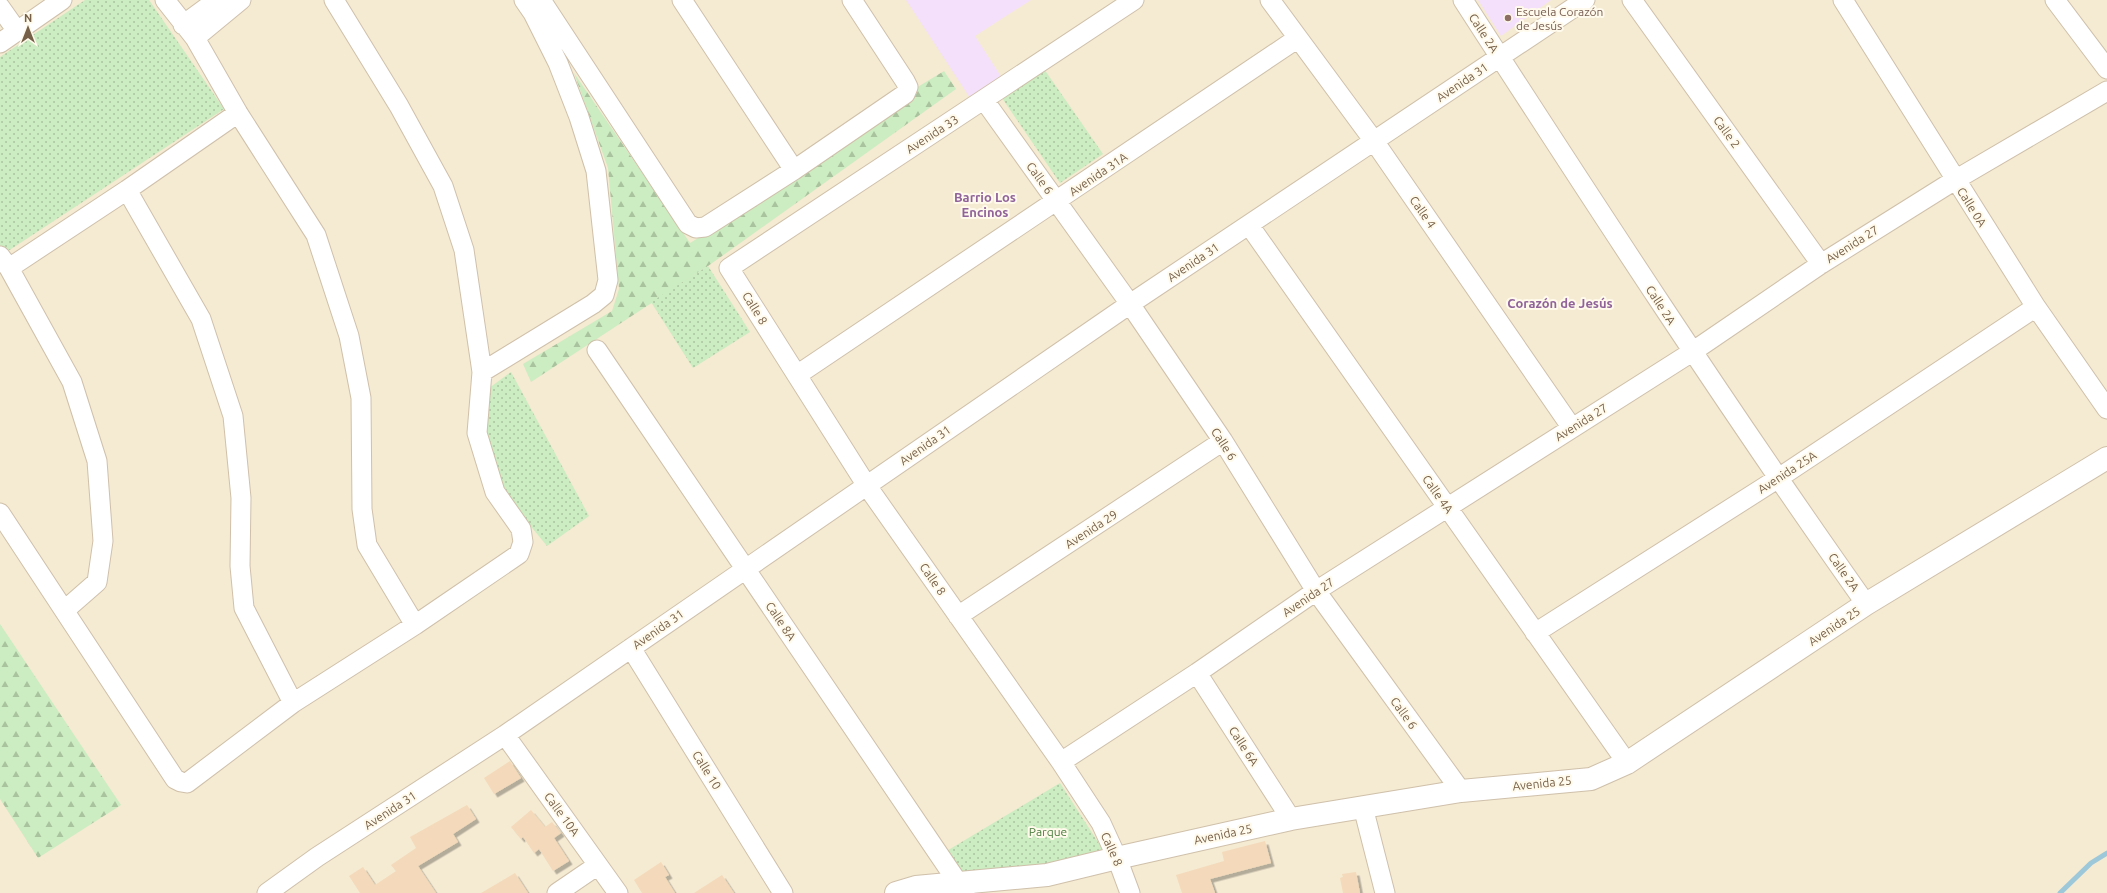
<svg xmlns="http://www.w3.org/2000/svg" width="2107" height="893" viewBox="0 0 2107 893" font-family="Ubuntu,sans-serif">
<style>
.residential{fill:#f5ead2}
.education{fill:#f4e0fa}
.forest{fill:url(#forest-firs)}
.park{fill:url(#park-dots)}
.lines{fill:none;stroke-linecap:round;stroke-linejoin:round}
.stream{stroke:#9dc8da;stroke-width:5}
.building{fill:#f4daba;filter:url(#shadow)}
.minor-casing{stroke:#cfc0aa;stroke-width:21}
.tertiary-casing{stroke:#cfc0aa;stroke-width:24}
.minor{stroke:#fff;stroke-width:19}
.tertiary{stroke:#fff;stroke-width:22}
.education-dot{fill:#8d6e63;stroke:#fffaeb;stroke-width:1.5}
.labels{text-anchor:middle;dominant-baseline:central;stroke-width:4;stroke-linejoin:round;paint-order:stroke}
.education-label{font-size:12px;fill:#785e54;stroke:#fffaeb;text-anchor:start}
.street-label{font-size:12px;fill:#776048;stroke:#fffaeb}
.park-label{font-size:12px;fill:#497e3f;stroke:#fffaeb}
.neighbourhood-label{font-size:13px;font-weight:bold;fill:#90639b;stroke:#fffaeb}
</style>
<defs>
<pattern id="forest-firs" width="22" height="20" patternUnits="userSpaceOnUse"><rect width="22" height="20" fill="#ccecc1"/><path d="M5 1l3.5 6h-7zM16 11l3.5 6h-7z" fill="#aac39f"/></pattern>
<pattern id="park-dots" width="8" height="8" patternUnits="userSpaceOnUse"><rect width="8" height="8" fill="#ccecc1"/><path d="M2 2h.1M6 6h.1" fill="none" stroke="#aac39f" stroke-width="1.8" stroke-linecap="round"/></pattern>
<filter id="shadow"><feDropShadow dx="3.5" dy="3.5" stdDeviation="0" flood-color="#0004"/></filter>
</defs>
<rect width="100%" height="100%" fill="#fdf7e4"/>
<path class="residential" d="M 0,0 L 2107,0 L 2107,893 L 0,893 Z"/>
<path class="education" d="M 906,0 L 1031,0 L 975,36 L 1002,78 L 970,98 Z
M 1478,0 L 1551,0 L 1501,36 Z"/>
<path class="forest" d="M 944,71 L 956,89 L 708,266 L 531,382 L 523,364 L 612,311 L 619,289 L 608,168 L 574,73 L 690,243 L 810,170 L 916,88 Z
M 0,624 L 121,805 L 38,858 L 0,799 Z"/>
<path class="park" d="M 85,0 L 149,0 L 224,109 L 5,253 L 0,245 L 0,57 Z
M 1044,69 L 1103,154 L 1060,183 L 1002,98 Z
M 708,266 L 750,332 L 693,368 L 651,302 Z
M 511,372 L 589,516 L 547,546 L 524,518 L 500,481 L 483,434 L 485,391 Z
M 1060,783 L 1105,853 L 1041,870 L 961,878 L 945,852 Z"/>
<g class="lines">
<path class="stream" d="M 2060,893 L 2091,863 L 2107,853"/>
</g>
<path class="building" d="M 510,761 L 521,778 L 494,794 L 484,778 Z
M 467,805 L 476,819 L 453,834 L 458,842 L 418,866 L 436,893 L 360,893 L 349,876 L 363,867 L 375,885 L 396,871 L 391,865 L 416,848 L 410,837 Z
M 531,810 L 545,827 L 552,822 L 561,833 L 554,838 L 569,861 L 553,871 L 539,849 L 534,853 L 523,837 L 521,839 L 511,827 Z
M 1265,841 L 1271,863 L 1210,879 L 1215,893 L 1182,893 L 1176,875 L 1224,861 L 1222,852 Z
M 661,862 L 669,875 L 665,877 L 675,893 L 642,893 L 634,880 Z
M 1356,872 L 1360,893 L 1343,893 L 1340,878 L 1343,877 L 1342,874 Z
M 515,873 L 528,893 L 481,893 Z
M 722,875 L 734,893 L 694,893 Z"/>
<g class="lines">
<defs>
<path id="minor" d="M 165,0 L 195,38 L 238,113 L 316,235 L 349,336 L 361,398 L 362,509 L 367,545 L 415,625
M 541,0 L 688,224 L 696,228 L 705,227 L 794,170 L 905,94 L 908,87 L 905,81 L 852,0
M 682,0 L 794,170
M 1270,0 L 1374,141 L 1572,428
M 1463,0 C 1594,203 1726,406 1866,604
M 1632,0 L 1821,264
M 1843,0 L 2036,307 L 2107,409
M 2055,0 L 2107,69
M 0,7 L 17,31
M 183,25 L 217,0
M 195,38 L 241,0
M 0,43 L 62,0
M 984,100 L 1130,304 L 1223,441 L 1316,591 L 1461,791
M 127,190 L 201,319 L 233,416 L 241,498 L 240,566 L 244,608 L 293,703
M 1249,225 L 1627,763
M 0,256 L 9,268 L 72,382 L 97,461 L 103,541 L 97,582 L 65,610
M 9,268 L 127,190 L 238,113
M 597,350 L 965,893
M 482,372 L 593,304 L 604,295 L 608,280 L 596,171 L 579,117 L 558,63 L 533,13 L 524,0
M 797,375 L 1298,38
M 0,513 L 175,779 L 181,782 L 187,783 L 293,703 L 415,625 L 519,554 L 523,542 L 521,529 L 495,492 L 477,433 L 482,372 L 464,250 L 443,186 L 399,106 L 334,0
M 958,616 L 1223,441
M 1535,633 L 1777,479 L 2036,307
M 631,648 L 783,893
M 1197,673 L 1291,819
M 505,735 L 618,893
M 1061,762 L 1197,673 L 1316,591 L 1692,352 L 1821,264 L 1955,180 L 2107,91
M 1363,807 L 1385,893
M 267,893 L 317,857 L 505,735 L 1130,304 L 1585,0
M 557,893 L 598,865
M 1130,893 L 1117,858 L 1101,823 L 1061,762 L 867,486 L 729,268 L 1134,0"/>
<path id="tertiary" d="M 896,893 L 916,887 L 1047,875 L 1117,858 L 1291,819 L 1461,791 L 1591,779 L 1627,763 L 1866,604 L 2107,458"/>
</defs>
<use href="#minor" class="minor-casing"/>
<use href="#tertiary" class="tertiary-casing"/>
<use href="#minor" class="minor"/>
<use href="#tertiary" class="tertiary"/>
</g>
<circle class="education-dot" cx="1508" cy="18" r="4"/>
<g class="labels">
<g class="education-label">
<text x="1516" y="11">Escuela Corazón<tspan x="1516" dy="14">de Jesús</tspan></text>
</g>
<g class="street-label">
<text transform="translate(1484 33) rotate(57)">Calle 2A</text>
<text transform="translate(1462 82) rotate(-34)">Avenida 31</text>
<text transform="translate(1727 132) rotate(54)">Calle 2</text>
<text transform="translate(932 134) rotate(-33)">Avenida 33</text>
<text transform="translate(1098 174) rotate(-34)">Avenida 31A</text>
<text transform="translate(1040 178) rotate(54)">Calle 6</text>
<text transform="translate(1972 207) rotate(58)">Calle 0A</text>
<text transform="translate(1423 212) rotate(55)">Calle 4</text>
<text transform="translate(1852 244) rotate(-32)">Avenida 27</text>
<text transform="translate(1193 262) rotate(-34)">Avenida 31</text>
<text transform="translate(1661 305) rotate(57)">Calle 2A</text>
<text transform="translate(755 308) rotate(58)">Calle 8</text>
<text transform="translate(1581 422) rotate(-32)">Avenida 27</text>
<text transform="translate(1224 444) rotate(57)">Calle 6</text>
<text transform="translate(925 445) rotate(-35)">Avenida 31</text>
<text transform="translate(1787 472) rotate(-33)">Avenida 25A</text>
<text transform="translate(1438 494) rotate(55)">Calle 4A</text>
<text transform="translate(1091 529) rotate(-33)">Avenida 29</text>
<text transform="translate(1844 572) rotate(55)">Calle 2A</text>
<text transform="translate(933 579) rotate(55)">Calle 8</text>
<text transform="translate(1308 597) rotate(-34)">Avenida 27</text>
<text transform="translate(781 621) rotate(56)">Calle 8A</text>
<text transform="translate(1834 626) rotate(-34)">Avenida 25</text>
<text transform="translate(658 629) rotate(-35)">Avenida 31</text>
<text transform="translate(1404 713) rotate(54)">Calle 6</text>
<text transform="translate(1244 746) rotate(57)">Calle 6A</text>
<text transform="translate(707 770) rotate(58)">Calle 10</text>
<text transform="translate(1542 783) rotate(-6)">Avenida 25</text>
<text transform="translate(390 810) rotate(-33)">Avenida 31</text>
<text transform="translate(562 814) rotate(54)">Calle 10A</text>
<text transform="translate(1223 834) rotate(-12)">Avenida 25</text>
<text transform="translate(1112 849) rotate(66)">Calle 8</text>
</g>
<g class="park-label">
<text x="1048" y="831">Parque</text>
</g>
<g class="neighbourhood-label">
<text x="985" y="197">Barrio Los<tspan x="985" dy="15">Encinos</tspan></text>
<text x="1560" y="303">Corazón de Jesús</text>
</g>
</g>
<g transform="translate(28 28)" stroke="#fffaeb" stroke-width="3" paint-order="stroke">
<path d="M0-3L7 15L0 10L-7 15Z" fill="#776048"/>
<text y="-6" font-size="11" font-weight="bold" text-anchor="middle" fill="#776048">N</text>
</g>
</svg>
